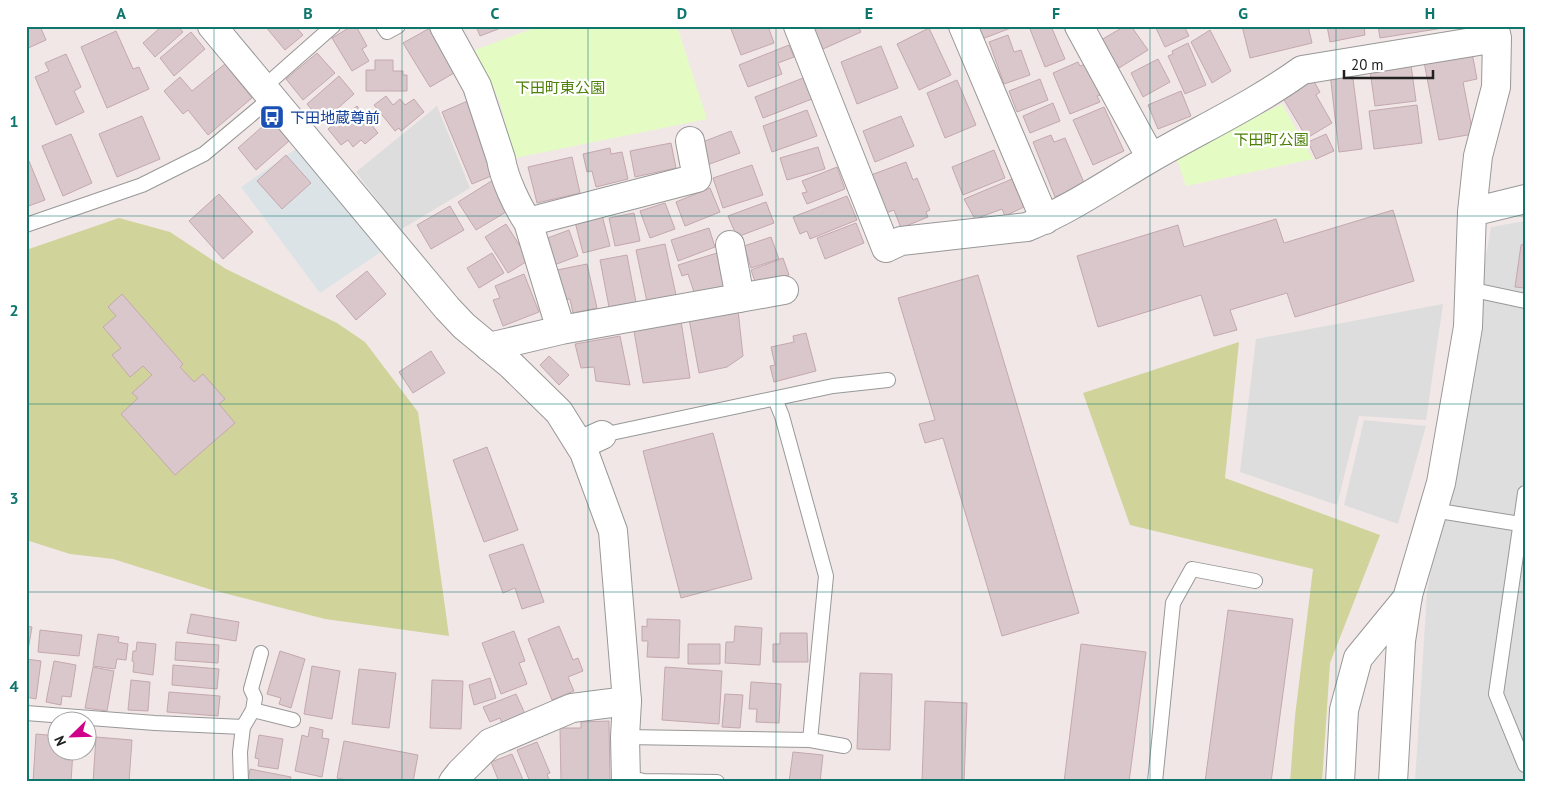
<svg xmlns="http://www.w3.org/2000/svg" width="1551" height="808" viewBox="0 0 1551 808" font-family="'PT Sans','Noto Sans JP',sans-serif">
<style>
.residential{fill:#dfdede}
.forest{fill:#d0d39a}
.park{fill:#e4fcc3}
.parking{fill:#ddd}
.plaza{fill:#dbe3e7}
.building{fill:#d9c7cb;stroke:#c4a8ae}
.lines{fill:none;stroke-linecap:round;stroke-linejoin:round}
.service-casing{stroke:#989898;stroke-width:16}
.minor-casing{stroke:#989898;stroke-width:30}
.tertiary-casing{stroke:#989898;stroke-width:30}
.service{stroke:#fff;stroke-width:14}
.minor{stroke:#fff;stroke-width:28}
.tertiary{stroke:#fff;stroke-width:28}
.grid{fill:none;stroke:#0f766e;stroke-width:1;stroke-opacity:0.55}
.labels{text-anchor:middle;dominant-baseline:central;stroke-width:4.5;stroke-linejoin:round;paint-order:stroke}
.park-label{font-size:15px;fill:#4d8107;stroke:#fff}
.transit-label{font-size:15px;fill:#164399;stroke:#fff;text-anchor:start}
.neatline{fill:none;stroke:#0f766e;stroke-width:2}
.grid-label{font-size:16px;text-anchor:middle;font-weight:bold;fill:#0f766e}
</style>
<rect width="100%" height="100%" fill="#f1e7e7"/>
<path class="residential" d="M 1525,221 L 1525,782 L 1415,782 L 1427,593 L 1491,227 Z"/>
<path class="forest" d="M 119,218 L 170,232 L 226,269 L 337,323 L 365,342 L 418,412 L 449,636 L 325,619 L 212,590 L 113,559 L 70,554 L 26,540 L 26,250 Z
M 1239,342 L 1225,478 L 1380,535 L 1330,663 L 1322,782 L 1290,782 L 1295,716 L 1313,569 L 1130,525 L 1083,393 Z"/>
<path class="park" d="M 540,26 L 677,26 L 707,119 L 515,158 L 499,100 L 475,50 Z
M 1282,104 L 1313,159 L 1186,186 L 1176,156 Z"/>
<path class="parking" d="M 437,106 L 470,188 L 400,230 L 356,172 Z
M 1443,304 L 1426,420 L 1359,416 L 1337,505 L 1240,472 L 1256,339 Z
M 1364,420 L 1426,426 L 1398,524 L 1344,505 Z"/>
<path class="plaza" d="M 299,147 L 384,250 L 320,293 L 241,187 Z"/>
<path class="building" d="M 26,26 L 40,26 L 46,40 L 26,49 Z
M 162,26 L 178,26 L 183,32 L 155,57 L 143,43 Z
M 265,26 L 295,26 L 303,35 L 285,50 Z
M 352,26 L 356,26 L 367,46 L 362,49 L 369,61 L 352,71 L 332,38 Z
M 476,26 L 506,26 L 480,36 Z
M 739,26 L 768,26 L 774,43 L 741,55 L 731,29 Z
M 812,26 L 858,26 L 861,32 L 823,49 Z
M 977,26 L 1016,26 L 982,39 Z
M 1036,26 L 1051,26 L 1065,59 L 1045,67 L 1030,29 Z
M 1125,26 L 1131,26 L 1148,50 L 1119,68 L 1101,40 Z
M 1155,26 L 1184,26 L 1189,36 L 1165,47 Z
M 1242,26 L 1308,26 L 1312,43 L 1250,58 Z
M 1327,26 L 1364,26 L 1365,35 L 1330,42 Z
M 1378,26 L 1456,26 L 1380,38 Z
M 430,28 L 454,73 L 430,87 L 403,43 Z
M 929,28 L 951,75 L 919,90 L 897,44 Z
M 1210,30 L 1231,71 L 1212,83 L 1191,42 Z
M 116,31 L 133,69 L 139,67 L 149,89 L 107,108 L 81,47 Z
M 191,32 L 205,49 L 174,76 L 160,58 Z
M 1008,35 L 1014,52 L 1021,50 L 1030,75 L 1004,84 L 989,42 Z
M 1188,43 L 1206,85 L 1185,94 L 1168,56 L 1173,54 L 1172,51 Z
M 789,45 L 794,57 L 778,63 L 782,74 L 748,87 L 739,65 Z
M 881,46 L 898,88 L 857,104 L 841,62 Z
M 317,53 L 335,73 L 303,100 L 286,79 Z
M 1472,53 L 1477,79 L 1463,82 L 1473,134 L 1439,140 L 1424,62 Z
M 66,54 L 81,87 L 74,91 L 84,112 L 56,125 L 35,77 L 49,71 L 45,63 Z
M 1158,59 L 1170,82 L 1143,97 L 1131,73 Z
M 375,60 L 393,60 L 393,71 L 403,71 L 403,75 L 407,75 L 407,91 L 366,91 L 366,70 L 375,70 Z
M 1078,62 L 1080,66 L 1088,63 L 1101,95 L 1097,96 L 1100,102 L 1070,114 L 1053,73 Z
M 225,64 L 252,98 L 208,135 L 188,110 L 183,114 L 164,91 L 180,77 L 192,91 Z
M 1411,65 L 1416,101 L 1375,106 L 1370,71 Z
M 1352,71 L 1362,149 L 1339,152 L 1330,73 Z
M 339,76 L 354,94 L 322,122 L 307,104 Z
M 803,78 L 812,99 L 763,118 L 755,97 Z
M 1040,79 L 1048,100 L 1017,112 L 1009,91 Z
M 957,80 L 976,125 L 945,138 L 927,93 Z
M 1313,80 L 1320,92 L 1316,95 L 1332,123 L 1307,138 L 1283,98 Z
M 1181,91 L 1191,116 L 1158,129 L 1148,105 Z
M 386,96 L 393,105 L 400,99 L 405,105 L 414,99 L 424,112 L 401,131 L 399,128 L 395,131 L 374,105 Z
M 470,100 L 496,174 L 472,184 L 442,112 Z
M 1053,103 L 1060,121 L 1030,133 L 1023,116 Z
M 1417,105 L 1422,143 L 1374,149 L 1369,111 Z
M 357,106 L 378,133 L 365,144 L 361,140 L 353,147 L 348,140 L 341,145 L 328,129 Z
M 1104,107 L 1124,151 L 1093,165 L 1073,120 Z
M 807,110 L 817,136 L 772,152 L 763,126 Z
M 142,116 L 160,159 L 117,177 L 99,134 Z
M 901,116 L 914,146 L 875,162 L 863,131 Z
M 271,119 L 289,141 L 256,170 L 238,148 Z
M 731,131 L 740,153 L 707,165 L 700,143 Z
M 71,134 L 92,183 L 63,196 L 42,146 Z
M 1326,134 L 1334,151 L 1316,159 L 1308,142 Z
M 1051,135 L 1054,142 L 1065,138 L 1085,185 L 1055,197 L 1033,142 Z
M 671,143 L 676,168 L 635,177 L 630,151 Z
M 818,147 L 825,169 L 787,180 L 780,158 Z
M 610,148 L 611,154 L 622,152 L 628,179 L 596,187 L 592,171 L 587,172 L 583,154 Z
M 994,150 L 1005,178 L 963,195 L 952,167 Z
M 286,155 L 311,183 L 282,209 L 257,181 Z
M 572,157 L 580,193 L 537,203 L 528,167 Z
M 29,161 L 45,200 L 26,207 L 26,162 Z
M 906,162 L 913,180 L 917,178 L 930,210 L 926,212 L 928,217 L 901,228 L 894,210 L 886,213 L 871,175 Z
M 752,165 L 763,195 L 723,208 L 713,178 Z
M 837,167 L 845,189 L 807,204 L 802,193 L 807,192 L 802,181 Z
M 1012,179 L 1024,207 L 1005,216 L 1002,209 L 975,219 L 964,199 Z
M 493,180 L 511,209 L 476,230 L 458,202 Z
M 710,188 L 720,212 L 685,226 L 676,202 Z
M 219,194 L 253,232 L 223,259 L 189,221 Z
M 847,196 L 857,220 L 810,239 L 807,231 L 800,234 L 793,217 Z
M 766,202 L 774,223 L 737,237 L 728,216 Z
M 665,203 L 675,229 L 650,238 L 640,211 Z
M 450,206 L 464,230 L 431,249 L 417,225 Z
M 1393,210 L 1414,281 L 1295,317 L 1287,293 L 1230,310 L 1237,330 L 1214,336 L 1201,295 L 1098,327 L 1077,256 L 1178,225 L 1184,247 L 1276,219 L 1284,243 Z
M 634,213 L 640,241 L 615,246 L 609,218 Z
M 602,215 L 610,246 L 583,253 L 575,222 Z
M 856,223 L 864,243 L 825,259 L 817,238 Z
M 506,224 L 529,260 L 508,273 L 485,237 Z
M 709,228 L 715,247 L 678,261 L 671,240 Z
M 569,230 L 578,256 L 554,265 L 545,239 Z
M 771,237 L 779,259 L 751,268 L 744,246 Z
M 665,244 L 676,295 L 647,302 L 636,250 Z
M 1525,244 L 1525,288 L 1515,287 L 1521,245 Z
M 492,253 L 504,273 L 479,288 L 467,268 Z
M 717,253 L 727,286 L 695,295 L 688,274 L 682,276 L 678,265 Z
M 627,255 L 636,302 L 609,307 L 600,260 Z
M 783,258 L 789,275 L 757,287 L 751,270 Z
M 587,264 L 597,308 L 573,313 L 570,299 L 564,300 L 557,270 Z
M 367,271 L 386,294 L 356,320 L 336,296 Z
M 524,274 L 539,312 L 503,326 L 493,300 L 500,298 L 495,286 Z
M 978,275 L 1079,613 L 1002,636 L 943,438 L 925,443 L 919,424 L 935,420 L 898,298 Z
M 122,294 L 183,364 L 180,367 L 194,382 L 203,374 L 225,399 L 219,404 L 235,423 L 175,475 L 121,414 L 138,398 L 132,393 L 152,375 L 143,366 L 130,377 L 112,355 L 121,348 L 103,327 L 116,316 L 108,307 Z
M 738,310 L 743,356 L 727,367 L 699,373 L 689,319 Z
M 681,321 L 690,378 L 643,383 L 634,331 Z
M 806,333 L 816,371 L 774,382 L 770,366 L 775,365 L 771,347 L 794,342 L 793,336 Z
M 620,336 L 630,385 L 596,381 L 594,367 L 581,368 L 575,344 Z
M 431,351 L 445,373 L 413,393 L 399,372 Z
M 549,356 L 569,375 L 559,385 L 540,365 Z
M 713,433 L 752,579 L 681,598 L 643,451 Z
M 487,447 L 518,530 L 484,542 L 453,460 Z
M 523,544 L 544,602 L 522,609 L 515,588 L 503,593 L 489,555 Z
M 1228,610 L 1293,619 L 1271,782 L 1205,782 Z
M 191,614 L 239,622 L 236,641 L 187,633 Z
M 647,619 L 680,620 L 679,658 L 647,657 L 648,641 L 642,641 L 642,626 L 647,627 Z
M 26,626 L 32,627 L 28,650 L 26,650 Z
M 559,626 L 573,660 L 578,658 L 583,671 L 568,677 L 574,691 L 552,700 L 528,639 Z
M 735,626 L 762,628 L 760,665 L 725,663 L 726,642 L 734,642 Z
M 40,630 L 82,635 L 79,656 L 38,652 Z
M 514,631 L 525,661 L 519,663 L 527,684 L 501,694 L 482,643 Z
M 780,633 L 807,633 L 808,662 L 773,662 L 773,644 L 780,644 Z
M 98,634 L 119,637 L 118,642 L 128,644 L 126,660 L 117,659 L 115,669 L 93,666 Z
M 137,642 L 156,644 L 153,675 L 133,672 L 134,662 L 132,661 L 133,651 L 136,651 Z
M 176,642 L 219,645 L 218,663 L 175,660 Z
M 688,644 L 720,644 L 720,664 L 688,664 Z
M 1081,644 L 1146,652 L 1129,782 L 1064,782 Z
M 280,651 L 305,659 L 291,708 L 279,704 L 281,698 L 267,694 Z
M 26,659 L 41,661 L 36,699 L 26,697 Z
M 54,661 L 76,665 L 71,697 L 62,696 L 61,705 L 46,702 Z
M 173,665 L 219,669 L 217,689 L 172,685 Z
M 312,666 L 340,671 L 332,719 L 304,714 Z
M 93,667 L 114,671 L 107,711 L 85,708 Z
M 665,667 L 722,671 L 719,724 L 662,720 Z
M 359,669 L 396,673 L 389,728 L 352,724 Z
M 860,673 L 892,674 L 890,750 L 857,749 Z
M 490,678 L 496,698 L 474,705 L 469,685 Z
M 131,680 L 150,682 L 148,711 L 128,710 Z
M 432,680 L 463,681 L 461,729 L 430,728 Z
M 751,682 L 781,684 L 779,723 L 756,722 L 757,709 L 749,709 Z
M 169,692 L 220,696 L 218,716 L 167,712 Z
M 516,694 L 526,716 L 503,726 L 500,718 L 490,722 L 483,707 Z
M 725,694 L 743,695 L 740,728 L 722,727 Z
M 925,701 L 967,703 L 964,782 L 922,782 Z
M 609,721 L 610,782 L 561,782 L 560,728 L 581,728 L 581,722 Z
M 310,727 L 323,730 L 322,738 L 329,739 L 322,777 L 295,771 L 302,735 L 308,737 Z
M 36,734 L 58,736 L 58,750 L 73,750 L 71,782 L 33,782 Z
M 259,735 L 283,739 L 278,769 L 258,766 L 259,759 L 255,758 Z
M 96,737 L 132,740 L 129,782 L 93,782 Z
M 344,741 L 418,755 L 413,782 L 356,782 L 337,778 Z
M 537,742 L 550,773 L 547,774 L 550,782 L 530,782 L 517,750 Z
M 793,752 L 823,755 L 820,782 L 789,782 Z
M 512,754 L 524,782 L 499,782 L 491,762 Z
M 250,769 L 291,777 L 290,782 L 248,781 Z"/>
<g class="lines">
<defs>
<path id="service" d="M 383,26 L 387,32 L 398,26
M 264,87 L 333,26
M 26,225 L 142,185 L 204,154 L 271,98
M 1469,289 L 1525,301
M 775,399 L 782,416 L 826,576 L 810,740
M 602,435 L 833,386 L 888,380
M 1525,493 L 1496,694 L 1525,765
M 1433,510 L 1520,524
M 253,710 L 293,720
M 26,713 L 155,723 L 243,727 L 240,752 L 241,782
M 243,727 L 253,710 L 255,698 L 251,689 L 261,653
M 625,737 L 810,740 L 844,746
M 626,777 L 644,781 L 717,782
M 1155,782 L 1173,603 L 1192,569 L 1255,581"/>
<path id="minor" d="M 444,26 L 477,86 L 501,159 C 504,178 517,206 528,222 L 561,330 L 489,347
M 798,26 L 886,248 L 901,241 L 1027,227 C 1071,209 1110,182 1151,158 C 1201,129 1255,104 1302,70 L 1497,38
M 963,26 L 1045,220
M 1079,26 L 1151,158
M 1472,212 L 1525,199
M 528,222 L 697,178 L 690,141
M 730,245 L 740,298
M 561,330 L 784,290
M 580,445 L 602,435
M 453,782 L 460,773 L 490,743 L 572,708 L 627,701
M 1340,782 L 1344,710 L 1358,658 L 1408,597
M 1393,782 L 1401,641 L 1408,595 L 1441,483 L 1468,327 L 1472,212 L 1478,156 L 1496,87 L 1497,38 L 1494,26"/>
<path id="tertiary" d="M 212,26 L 447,308 L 464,326 L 511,365 L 559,412 L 584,452 L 613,531 L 627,701 L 625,737 L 626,782"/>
</defs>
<use href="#service" class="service-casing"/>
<use href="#minor" class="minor-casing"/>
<use href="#tertiary" class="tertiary-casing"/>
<use href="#service" class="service"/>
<use href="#minor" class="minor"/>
<use href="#tertiary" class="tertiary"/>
</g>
<path class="grid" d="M 214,26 L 214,782M 402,26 L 402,782M 588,26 L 588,782M 776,26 L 776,782M 962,26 L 962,782M 1150,26 L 1150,782M 1336,26 L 1336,782M 26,216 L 1525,216M 26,404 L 1525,404M 26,592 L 1525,592"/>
<defs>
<symbol id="bus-square" viewBox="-11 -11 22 22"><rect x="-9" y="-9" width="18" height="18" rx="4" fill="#1a4fb4" stroke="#fff"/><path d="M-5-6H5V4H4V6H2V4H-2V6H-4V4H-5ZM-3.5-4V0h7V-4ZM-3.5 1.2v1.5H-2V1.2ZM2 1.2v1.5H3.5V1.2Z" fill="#fff"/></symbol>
</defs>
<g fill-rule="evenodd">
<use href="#bus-square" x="258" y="103" width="28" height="28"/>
</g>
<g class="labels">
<g class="park-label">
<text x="560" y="87">下田町東公園</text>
<text x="1271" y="139">下田町公園</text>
</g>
<g class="transit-label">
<text x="290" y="117">下田地蔵尊前</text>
</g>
</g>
<rect width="1551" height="808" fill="none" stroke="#ffffff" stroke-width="55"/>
<g transform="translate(72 736) rotate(247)"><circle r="24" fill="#ffffff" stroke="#a6a6a6"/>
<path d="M0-4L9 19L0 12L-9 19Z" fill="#d1008a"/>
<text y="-8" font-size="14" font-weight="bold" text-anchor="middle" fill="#212121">N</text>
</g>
<path d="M1344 70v8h89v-8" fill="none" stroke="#212121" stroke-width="2.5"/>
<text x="1351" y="70" font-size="15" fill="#212121" stroke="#ffffff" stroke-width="4" paint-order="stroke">20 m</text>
<rect x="28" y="28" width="1496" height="752" class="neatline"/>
<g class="grid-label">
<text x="121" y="19">A</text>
<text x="308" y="19">B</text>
<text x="495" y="19">C</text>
<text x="682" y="19">D</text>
<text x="869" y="19">E</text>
<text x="1056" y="19">F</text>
<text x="1243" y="19">G</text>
<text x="1430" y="19">H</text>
<text x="14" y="127">1</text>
<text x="14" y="316">2</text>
<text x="14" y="504">3</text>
<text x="14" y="692">4</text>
</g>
</svg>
